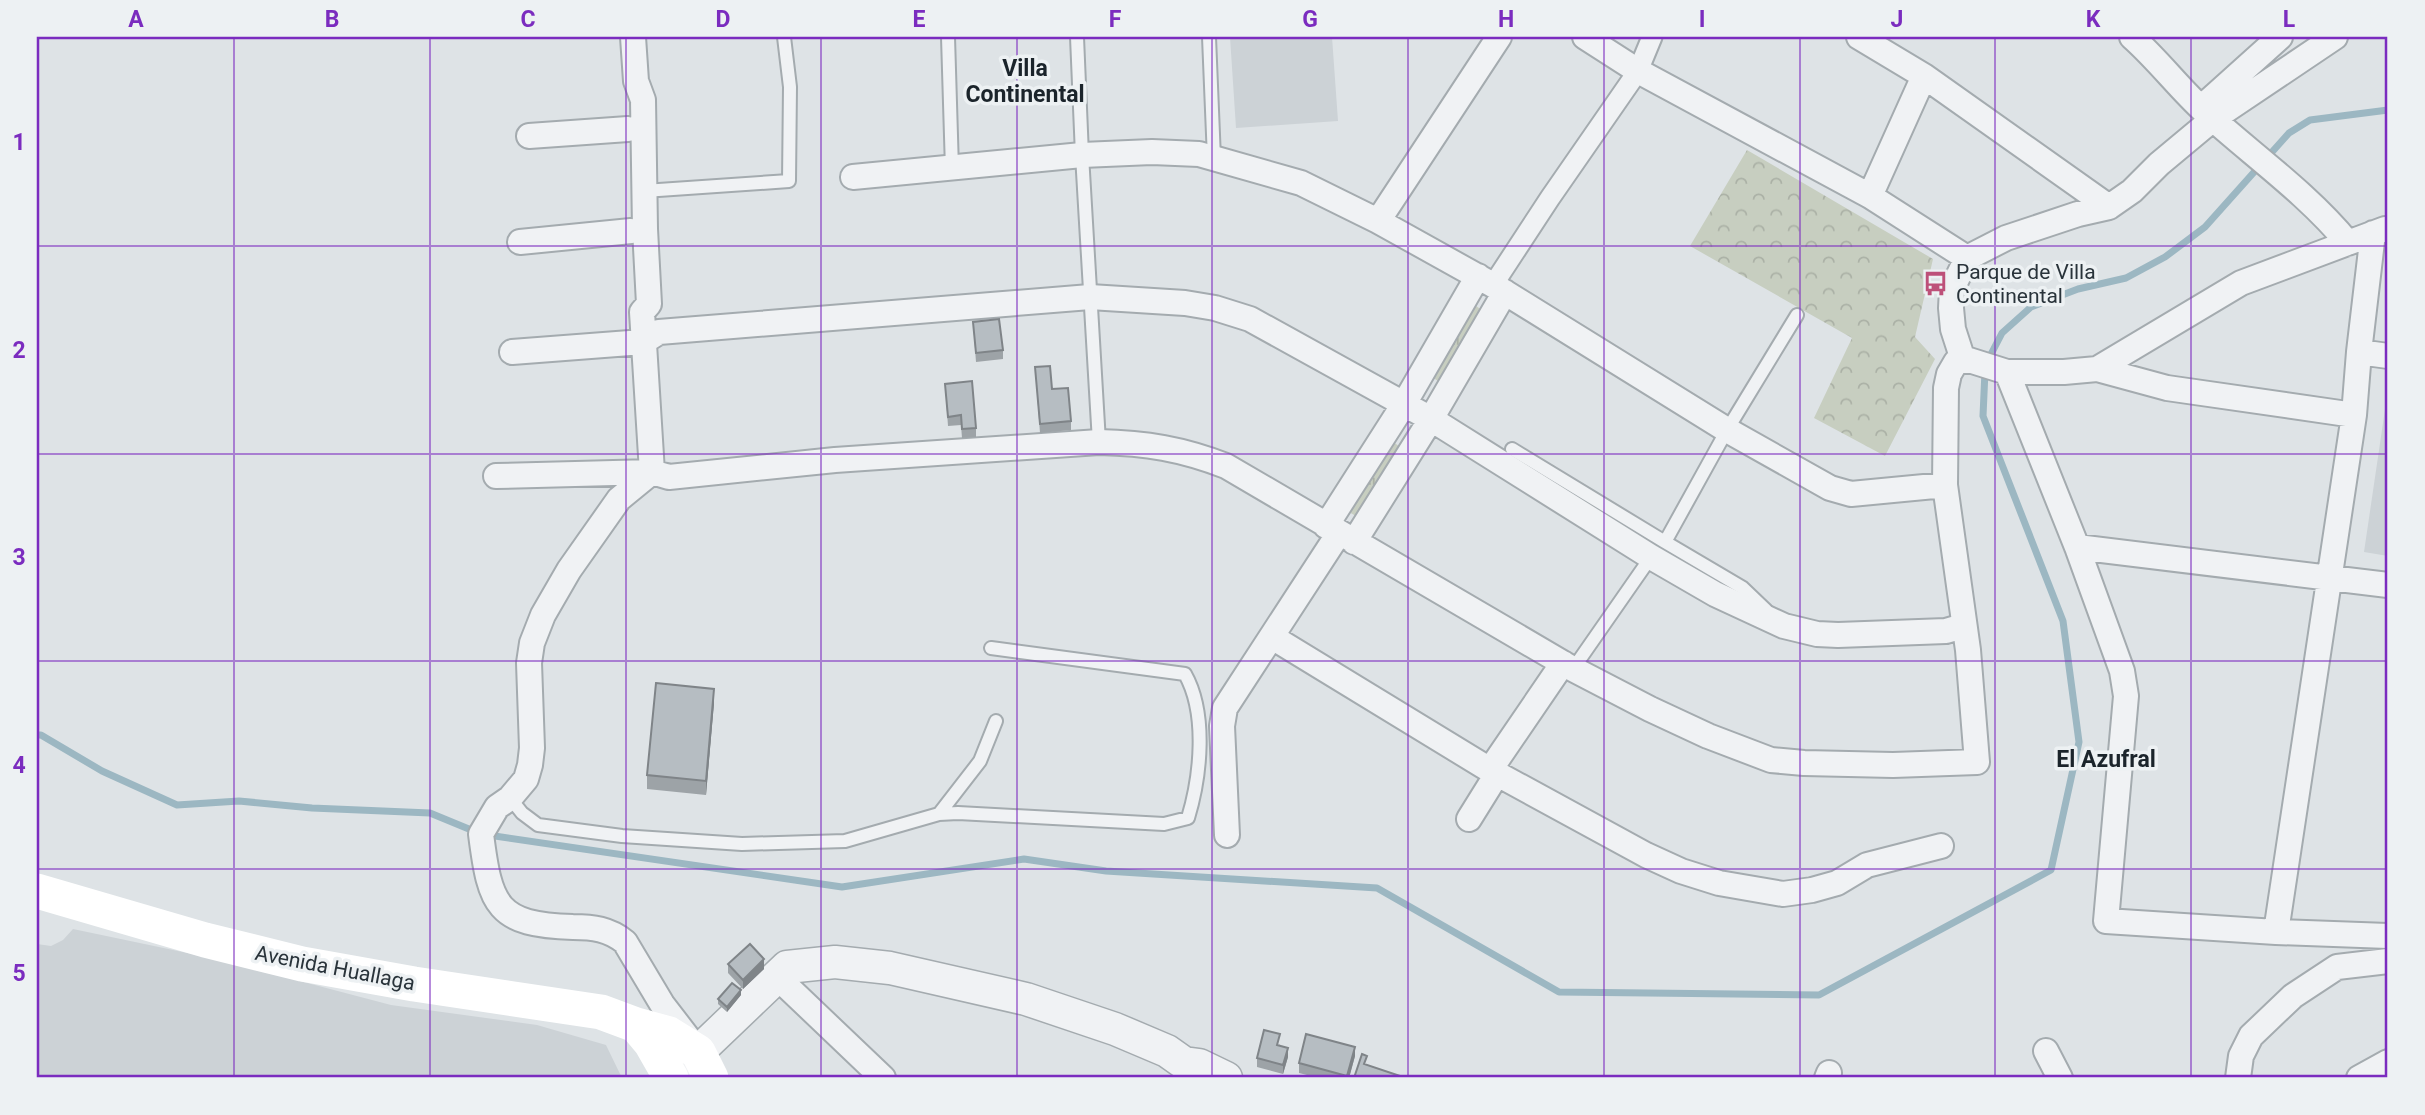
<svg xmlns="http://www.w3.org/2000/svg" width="2425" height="1115" viewBox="0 0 2425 1115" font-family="Roboto,sans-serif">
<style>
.built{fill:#ccd2d6}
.grass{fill:url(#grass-tufts)}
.forest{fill:url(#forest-crowns)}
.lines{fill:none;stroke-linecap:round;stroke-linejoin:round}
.stream{stroke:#9cb7c2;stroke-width:7}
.service-casing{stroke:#a4abaf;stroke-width:16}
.pedestrian-casing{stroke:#a4abaf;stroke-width:23}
.minor-casing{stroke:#a4abaf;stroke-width:28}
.tertiary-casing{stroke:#a4abaf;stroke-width:35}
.service{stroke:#f0f2f4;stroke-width:12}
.pedestrian{stroke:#f0f2f4;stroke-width:19}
.minor{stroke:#f0f2f4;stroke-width:24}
.tertiary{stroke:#f0f2f4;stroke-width:32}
.secondary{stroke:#fff;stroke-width:35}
.wall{fill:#9da3a7}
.shaded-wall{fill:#7f8488}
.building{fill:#b6bdc2;stroke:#7f8488;stroke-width:2}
.grid{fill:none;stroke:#7b2cbf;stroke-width:2;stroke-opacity:0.55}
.labels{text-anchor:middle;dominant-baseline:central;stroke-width:7;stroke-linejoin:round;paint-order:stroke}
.poi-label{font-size:21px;fill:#29333a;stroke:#edf1f3;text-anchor:start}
.street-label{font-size:21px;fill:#29333a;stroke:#edf1f3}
.neighbourhood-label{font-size:23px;font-weight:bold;fill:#1b242b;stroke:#edf1f3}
.neatline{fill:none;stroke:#7b2cbf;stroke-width:2.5}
.grid-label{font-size:23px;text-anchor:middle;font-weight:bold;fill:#7b2cbf}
</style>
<defs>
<pattern id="grass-tufts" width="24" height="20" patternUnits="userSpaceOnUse" patternTransform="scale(1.75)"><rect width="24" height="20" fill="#c7cec0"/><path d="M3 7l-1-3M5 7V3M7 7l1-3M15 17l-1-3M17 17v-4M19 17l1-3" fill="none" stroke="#abb1a6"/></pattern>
<pattern id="forest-crowns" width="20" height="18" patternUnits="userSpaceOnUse" patternTransform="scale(1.75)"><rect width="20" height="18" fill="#c7cec0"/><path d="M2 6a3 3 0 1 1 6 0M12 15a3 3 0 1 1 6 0" fill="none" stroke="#abb1a6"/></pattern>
</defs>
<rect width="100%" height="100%" fill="#dee3e6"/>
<path class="built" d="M 1230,37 L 1332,37 L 1338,121 L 1236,128 Z
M 2388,389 L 2388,556 L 2364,552 Z
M 73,929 L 216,959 L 391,1005 L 537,1025 L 606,1045 L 622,1078 L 37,1078 L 37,944 L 51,946 L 63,940 Z"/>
<path class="grass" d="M 1473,304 L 1482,310 L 1438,381 L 1429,375 Z
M 1392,441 L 1400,447 L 1356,516 L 1347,511 Z"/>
<path class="forest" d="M 1747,150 L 1933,259 L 1915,337 L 1935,359 L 1885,456 L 1814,418 L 1852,338 L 1690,246 Z"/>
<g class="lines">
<path class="stream" d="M 1988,360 L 2002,333 L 2031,307 L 2078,289 L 2126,278 L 2165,257 L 2205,227 L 2289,133 L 2310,120 L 2388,110
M 37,735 L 41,735 L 102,771 L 177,805 L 239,801 L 312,808 L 430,813 L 481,834 L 842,887 L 1024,859 L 1106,871 L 1377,888 L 1559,992 L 1819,995 L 2051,870 L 2079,742 L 2063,621 L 1983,416 L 1985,371"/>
<defs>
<path id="service" d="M 948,37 L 952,169
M 1077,37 L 1082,155 L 1099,442
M 1209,37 L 1214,159
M 644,191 L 789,181 L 790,87 L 784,37
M 1512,449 L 1665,542
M 1766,610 L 1743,588 L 1665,542 L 1727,430 L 1797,315
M 1573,669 L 1651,557
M 510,798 L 522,813 L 538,825 L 622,836 L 742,844 L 845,841 L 939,814 L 958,813 L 1164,824 L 1188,818 C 1201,775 1207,713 1185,674 L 991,648
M 939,814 L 980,761 L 996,721"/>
<path id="pedestrian" d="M 1493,285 L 1550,198 L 1638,71 L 1652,37"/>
<path id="minor" d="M 633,37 L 636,81 L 643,100 L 645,229 L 649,304 L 642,312 L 652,472
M 1585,37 L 1638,71 L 1870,196 L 1967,258
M 1859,37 L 1924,76 L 2109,207
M 2132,37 C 2158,60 2178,87 2204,111 C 2251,154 2307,193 2348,243
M 2201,108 L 2280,37
M 529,136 L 628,129
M 853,177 L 1082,155 L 1152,152 L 1199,154 L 1301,183 L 1378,221 L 1493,285 L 1727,430 L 1830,488 L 1851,494 L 1945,485
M 1870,196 L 1924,76
M 1378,221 L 1499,37
M 520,242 L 631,231
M 512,352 L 643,342 L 659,332 L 1090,297 L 1185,303 L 1215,308 L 1250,319 L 1431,419 L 1651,557 L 1715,594 L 1784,626 L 1817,634 L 1838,635 L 1946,631 L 1963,626
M 2359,352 L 2388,356
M 1963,360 L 1953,329 L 1951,308 L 1952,289 L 1967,258 L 2006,238 L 2078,214 L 2109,207 L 2132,191 L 2159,164 L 2213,119 L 2335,37
M 2097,369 L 2241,283 L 2385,229
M 2007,372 L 2077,547 L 2122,671 L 2126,696 L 2106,921 L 2276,932 L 2388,936
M 652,472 L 619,499 L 569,570 L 543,615 L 532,643 L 529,663 L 532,748 L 530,765 L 526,779 L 510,798 L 497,807 L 481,834 C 490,906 497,925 573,927 C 593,927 609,929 625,942 L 662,1004 L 692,1043
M 496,476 L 652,472 L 669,477 L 835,460 L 1099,442 C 1146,443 1182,449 1226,466 L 1573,669 L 1650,709 L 1708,736 L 1771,760 L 1804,763 L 1893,765 L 1977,762 L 1968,650 L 1945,485 L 1946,388 L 1949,374 L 1956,362 L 1969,360 L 2007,372 L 2064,372 L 2097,369 L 2167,388 L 2354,415
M 1326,526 L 1404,404 L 1478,276
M 1354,542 L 1431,419 L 1505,292
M 2077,547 L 2388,585
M 1272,637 L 1490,770 L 1646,855 L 1681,871 L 1719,883 L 1783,894 L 1812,890 L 1837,883 L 1867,865 L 1941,846
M 1490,770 L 1563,663
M 1469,819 L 1497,774
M 1227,835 L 1222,726 L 1225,708 L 1339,533
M 2276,932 L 2354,415 L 2359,352 L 2373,233
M 776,976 L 883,1078
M 2046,1051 L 2060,1078
M 1827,1078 L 1829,1073
M 2238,1078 L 2241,1056 L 2251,1036 L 2293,996 L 2337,967 L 2388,961
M 2359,1078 L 2388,1062"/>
<path id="tertiary" d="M 677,1066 L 698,1052 L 787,967 L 835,962 L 890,968 L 1026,999 L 1115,1029 L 1167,1051 L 1184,1063 L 1199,1065 L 1226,1078"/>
</defs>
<use href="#service" class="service-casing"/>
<use href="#pedestrian" class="pedestrian-casing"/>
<use href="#minor" class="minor-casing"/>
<use href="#tertiary" class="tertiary-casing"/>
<use href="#service" class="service"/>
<use href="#pedestrian" class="pedestrian"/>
<use href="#minor" class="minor"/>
<use href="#tertiary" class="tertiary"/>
<path class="secondary" d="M 37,891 L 205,940 L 302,964 L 414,984 L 601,1012 L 636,1025 L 669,1034 L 698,1052 L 711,1078
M 636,1025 L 651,1043 L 671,1078"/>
</g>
<path class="wall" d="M 973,322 L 1003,350 L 1003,359 L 976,362 Z
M 1035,367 L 1052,389 L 1071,421 L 1071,430 L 1040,433 Z
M 945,384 L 976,428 L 976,437 L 962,438 L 961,425 L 948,426 Z
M 714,703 L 706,795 L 647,789 L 647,775 Z
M 728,964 L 764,969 L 743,989 L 728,973 Z
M 741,995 L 727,1012 L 718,1004 L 718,999 Z
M 1280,1044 L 1279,1045 L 1288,1057 L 1283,1074 L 1257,1067 L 1257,1058 Z
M 1355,1056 L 1349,1078 L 1319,1078 L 1299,1073 L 1299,1063 Z"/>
<path class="shaded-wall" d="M 714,689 L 714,703 L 706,795 L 706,781 Z
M 764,959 L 764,969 L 743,989 L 743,980 Z
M 741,990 L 741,995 L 727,1012 L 727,1007 Z
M 1355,1047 L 1355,1056 L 1349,1078 L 1347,1078 Z
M 1288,1048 L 1288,1057 L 1283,1074 L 1283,1065 Z"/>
<path class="building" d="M 999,319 L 1003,350 L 976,353 L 973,322 Z
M 1050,366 L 1052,389 L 1068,388 L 1071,421 L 1040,424 L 1035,367 Z
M 972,381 L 976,428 L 962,429 L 961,415 L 948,417 L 945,384 Z
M 656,683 L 714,689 L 706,781 L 647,775 Z
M 750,944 L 764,959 L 743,980 L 728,964 Z
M 732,983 L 741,990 L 727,1007 L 718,999 Z
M 1264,1030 L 1280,1034 L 1277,1045 L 1288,1048 L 1283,1065 L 1257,1058 Z
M 1306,1034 L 1355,1047 L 1347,1076 L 1299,1063 Z
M 1362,1054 L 1367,1056 L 1364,1064 L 1406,1078 L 1354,1078 Z"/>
<path class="grid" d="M 234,37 L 234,1078M 430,37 L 430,1078M 626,37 L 626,1078M 821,37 L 821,1078M 1017,37 L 1017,1078M 1212,37 L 1212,1078M 1408,37 L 1408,1078M 1604,37 L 1604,1078M 1800,37 L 1800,1078M 1995,37 L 1995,1078M 2191,37 L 2191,1078M 37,246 L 2388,246M 37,454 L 2388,454M 37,661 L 2388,661M 37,869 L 2388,869"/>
<defs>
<symbol id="bus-bare" viewBox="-9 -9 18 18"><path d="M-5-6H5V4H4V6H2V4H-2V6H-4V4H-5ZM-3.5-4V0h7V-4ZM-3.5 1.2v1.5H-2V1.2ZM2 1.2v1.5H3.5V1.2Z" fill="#bd5079" stroke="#edf1f3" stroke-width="2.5" paint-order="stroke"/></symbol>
</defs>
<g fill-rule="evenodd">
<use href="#bus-bare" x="1918" y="266" width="35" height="35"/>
</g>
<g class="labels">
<g class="poi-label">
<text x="1956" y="272">Parque de Villa<tspan x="1956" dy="24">Continental</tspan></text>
</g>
<g class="street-label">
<text transform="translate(335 968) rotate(11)">Avenida Huallaga</text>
</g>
<g class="neighbourhood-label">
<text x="1025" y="68">Villa<tspan x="1025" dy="26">Continental</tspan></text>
<text x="2106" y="759">El Azufral</text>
</g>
</g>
<rect width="2425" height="1115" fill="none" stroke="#edf1f3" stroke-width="77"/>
<rect x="38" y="38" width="2348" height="1038" class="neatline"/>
<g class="grid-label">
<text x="136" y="27">A</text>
<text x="332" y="27">B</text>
<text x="528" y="27">C</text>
<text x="723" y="27">D</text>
<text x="919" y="27">E</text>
<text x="1115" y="27">F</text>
<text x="1310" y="27">G</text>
<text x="1506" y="27">H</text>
<text x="1702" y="27">I</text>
<text x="1897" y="27">J</text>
<text x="2093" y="27">K</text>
<text x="2289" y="27">L</text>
<text x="19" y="150">1</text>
<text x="19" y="358">2</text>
<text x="19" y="565">3</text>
<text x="19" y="773">4</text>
<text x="19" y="981">5</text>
</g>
</svg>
